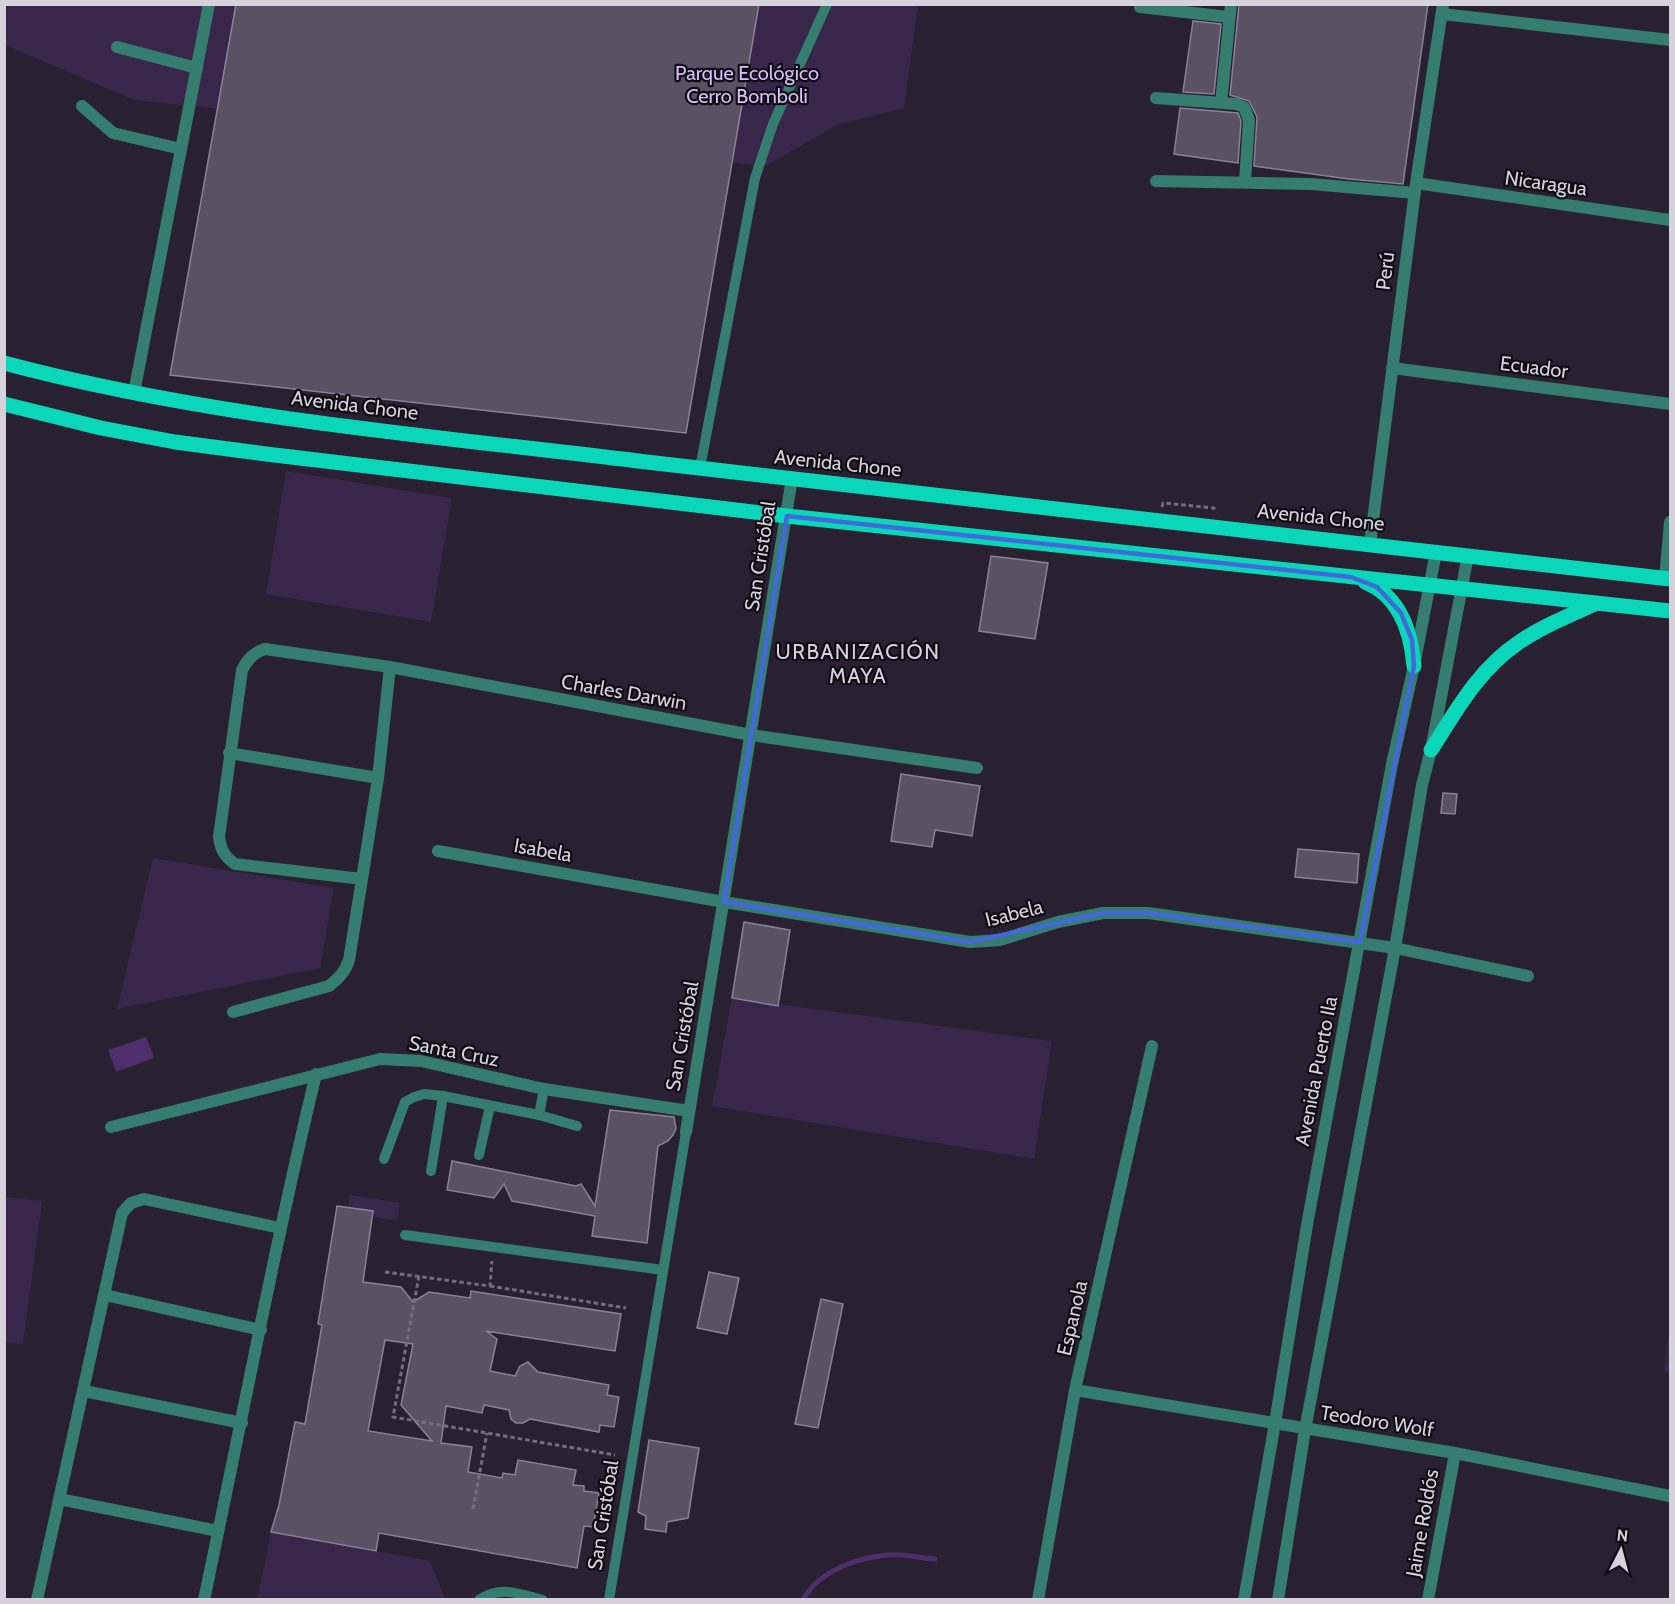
<svg xmlns="http://www.w3.org/2000/svg" width="1675" height="1604" viewBox="0 0 1675 1604" font-family="Cabin,sans-serif">
<style>
.green{fill:#39264b}
.water{fill:#4f2e6e}
.lines{fill:none;stroke-linecap:round;stroke-linejoin:round}
.stream{stroke:#4f2e6e;stroke-width:5}
.building{fill:#5a5264;stroke:#8a8195;stroke-width:1.5;fill-rule:evenodd}
.path{stroke:#746e7b;stroke-width:3;stroke-dasharray:4.5 3;stroke-linecap:butt}
.service{stroke:#357d6f;stroke-width:10}
.minor{stroke:#357d6f;stroke-width:12}
.tertiary{stroke:#357d6f;stroke-width:12}
.primary{stroke:#0ad7ba;stroke-width:15}
.marked{fill:none;stroke:#4268d9;stroke-width:4.5;stroke-linejoin:round}
.labels{text-anchor:middle;dominant-baseline:central;stroke-width:4.5;stroke-linejoin:round;paint-order:stroke}
.park-label{font-size:20px;fill:#d9bef7;stroke:#100c14}
.street-label{font-size:20px;fill:#d6d2dc;stroke:#100c14}
.neighbourhood-label{font-size:21px;letter-spacing:1.5px;fill:#d6d2dc;stroke:#100c14}
</style>
<rect width="100%" height="100%" fill="#292131"/>
<path class="green" d="M 4,5 L 918,5 L 904,108 L 839,124 L 765,166 L 134,100 L 5,45 Z
M 286,471 L 452,498 L 431,622 L 266,594 Z
M 153,858 L 334,888 L 320,968 L 117,1009 Z
M 732,998 L 1052,1041 L 1034,1159 L 712,1106 Z
M 350,1195 L 400,1203 L 397,1221 L 347,1212 Z
M 5,1197 L 42,1201 L 23,1344 L 5,1342 Z
M 1670,1324 L 1670,1373 L 1664,1372 Z
M 271,1532 L 430,1561 L 445,1599 L 257,1600 Z"/>
<path class="water" d="M 146,1037 L 154,1058 L 116,1072 L 108,1050 Z"/>
<g class="lines">
<path class="stream" d="M 803,1600 C 818,1571 857,1558 887,1555 C 902,1553 920,1558 935,1559"/>
</g>
<path class="building" d="M 236,4 L 759,4 L 686,433 L 170,375 Z
M 1239,4 L 1428,4 L 1403,184 L 1349,179 L 1254,166 L 1257,117 L 1249,101 L 1230,95 Z
M 1193,21 L 1221,24 L 1214,94 L 1183,92 Z
M 1180,108 L 1238,113 L 1241,121 L 1238,163 L 1174,154 Z
M 991,556 L 1048,563 L 1035,639 L 979,631 Z
M 901,774 L 980,786 L 972,836 L 935,830 L 932,847 L 891,841 Z
M 1443,793 L 1457,794 L 1455,814 L 1441,813 Z
M 1298,849 L 1359,854 L 1357,883 L 1295,877 Z
M 744,922 L 790,930 L 778,1006 L 732,998 Z
M 610,1110 L 674,1117 L 676,1129 L 673,1135 L 668,1141 L 658,1146 L 647,1243 L 592,1236 L 595,1216 L 512,1201 L 504,1184 L 494,1198 L 447,1190 L 452,1161 L 576,1186 L 581,1184 L 595,1206 Z
M 337,1206 L 373,1211 L 363,1282 L 401,1287 L 413,1302 L 429,1292 L 470,1298 L 471,1291 L 621,1314 L 615,1351 L 486,1331 L 497,1339 L 490,1371 L 515,1376 L 520,1366 L 528,1362 L 538,1372 L 609,1385 L 607,1395 L 619,1397 L 614,1427 L 600,1425 L 599,1432 L 530,1419 L 523,1423 L 516,1423 L 511,1419 L 509,1410 L 484,1405 L 482,1413 L 446,1406 L 441,1443 L 472,1447 L 468,1472 L 502,1478 L 503,1473 L 515,1475 L 518,1460 L 576,1470 L 573,1485 L 584,1486 L 584,1491 L 599,1493 L 593,1527 L 584,1526 L 577,1568 L 379,1533 L 376,1551 L 271,1532 L 279,1505 L 295,1422 L 305,1424 L 322,1325 L 318,1324 ZM 385,1340 L 413,1344 L 401,1405 L 432,1441 L 368,1431 Z
M 709,1272 L 739,1278 L 727,1334 L 697,1328 Z
M 821,1299 L 843,1304 L 818,1428 L 795,1424 Z
M 649,1440 L 699,1448 L 688,1518 L 667,1522 L 666,1532 L 645,1529 L 646,1516 L 638,1512 Z"/>
<g class="lines">
<path class="path" d="M 1162,507 L 1163,503 L 1214,508 L 1214,511
M 385,1272 L 490,1286 L 492,1261
M 419,1276 L 393,1417 L 615,1455
M 490,1286 L 626,1308
M 473,1509 L 487,1433"/>
<path class="service" d="M 700,468 L 755,178 L 773,124 L 827,4
M 539,1115 L 577,1126
M 479,1155 L 490,1106
M 384,1159 L 405,1102 L 414,1097 L 424,1094 L 443,1096 L 539,1115 L 544,1089
M 431,1171 L 443,1096
M 405,1235 L 663,1270
M 479,1600 C 501,1585 519,1594 543,1600
M 609,1600 L 686,1132"/>
<path class="minor" d="M 1140,7 L 1229,17
M 1442,14 L 1670,40
M 117,47 L 197,68
M 1156,98 L 1236,104 L 1244,107 L 1249,120 L 1245,182
M 1221,103 L 1231,4
M 82,106 L 113,133 L 181,149
M 1156,181 L 1311,184 L 1415,193
M 1416,183 L 1670,220
M 1392,368 L 1670,404
M 134,393 L 209,4
M 1370,544 L 1416,183 L 1443,4
M 1665,578 L 1670,522
M 229,753 L 378,778
M 438,851 L 724,902 L 970,942 L 1000,940 L 1058,922 L 1103,913 L 1148,913 L 1395,948 L 1528,976
M 362,879 L 378,778 L 390,667
M 233,1012 L 329,986 C 339,978 345,972 349,960 L 362,879 L 235,864 C 224,856 221,850 219,837 L 242,670 C 248,659 253,653 265,649 L 390,667 L 751,735 L 977,768
M 111,1127 L 380,1059 L 421,1061 L 544,1089 L 689,1111
M 686,1132 L 792,478
M 105,1295 L 261,1330
M 1075,1390 L 1455,1453 L 1670,1496
M 84,1391 L 242,1423
M 59,1499 L 218,1531
M 37,1600 L 122,1213 L 131,1203 L 144,1199 L 280,1228
M 204,1600 C 241,1425 274,1248 316,1074
M 1038,1600 L 1075,1390 L 1152,1046
M 1428,1600 L 1455,1453"/>
<path class="tertiary" d="M 1244,1600 L 1275,1423 L 1307,1225 L 1392,764 L 1414,666 L 1436,552
M 1278,1600 L 1305,1430 L 1395,948 L 1422,785 L 1431,750 L 1468,555"/>
<path class="primary" d="M 4,363 C 211,418 426,435 638,461 C 982,502 1326,539 1670,579
M 4,404 L 101,428 L 175,442 L 266,454 L 787,516 L 1670,611
M 1365,582 C 1400,596 1411,631 1414,666
M 1431,750 C 1456,711 1479,669 1518,643 C 1542,626 1571,615 1597,603"/>
</g>
<path class="marked" d="M 787,516 L 1351,577 L 1377,587 L 1401,613 L 1412,640 L 1414,666 L 1360,942 L 1148,913 L 1103,913 L 970,942 L 724,902 Z"/>
<g class="labels">
<g class="park-label">
<text x="747" y="73">Parque Ecológico<tspan x="747" dy="23">Cerro Bomboli</tspan></text>
</g>
<g class="street-label">
<text transform="translate(1546 183) rotate(8)">Nicaragua</text>
<text transform="translate(1385 271) rotate(-83)">Perú</text>
<text transform="translate(1534 367) rotate(7)">Ecuador</text>
<text transform="translate(355 405) rotate(7)">Avenida Chone</text>
<text transform="translate(838 463) rotate(6)">Avenida Chone</text>
<text transform="translate(1321 517) rotate(6)">Avenida Chone</text>
<text transform="translate(760 556) rotate(-81)">San Cristóbal</text>
<text transform="translate(624 692) rotate(10)">Charles Darwin</text>
<text transform="translate(543 850) rotate(10)">Isabela</text>
<text transform="translate(1014 913) rotate(-14)">Isabela</text>
<text transform="translate(682 1036) rotate(-80)">San Cristóbal</text>
<text transform="translate(454 1051) rotate(11)">Santa Cruz</text>
<text transform="translate(1316 1071) rotate(-79)">Avenida Puerto Ila</text>
<text transform="translate(1072 1318) rotate(-77)">Espanola</text>
<text transform="translate(1377 1421) rotate(9)">Teodoro Wolf</text>
<text transform="translate(603 1515) rotate(-81)">San Cristóbal</text>
<text transform="translate(1422 1523) rotate(-80)">Jaime Roldós</text>
</g>
<g class="neighbourhood-label">
<text x="858" y="651">URBANIZACIÓN<tspan x="858" dy="24">MAYA</tspan></text>
</g>
</g>
<rect width="1675" height="1604" fill="none" stroke="#d6d2dc" stroke-width="12"/>
<g transform="translate(1621 1550) rotate(6)" stroke="#100c14" stroke-width="4.5" paint-order="stroke">
<path d="M0-4.5L10 22L0 15L-10 22Z" fill="#d6d2dc"/>
<text y="-9" font-size="16" font-weight="bold" text-anchor="middle" fill="#d6d2dc">N</text>
</g>
</svg>
